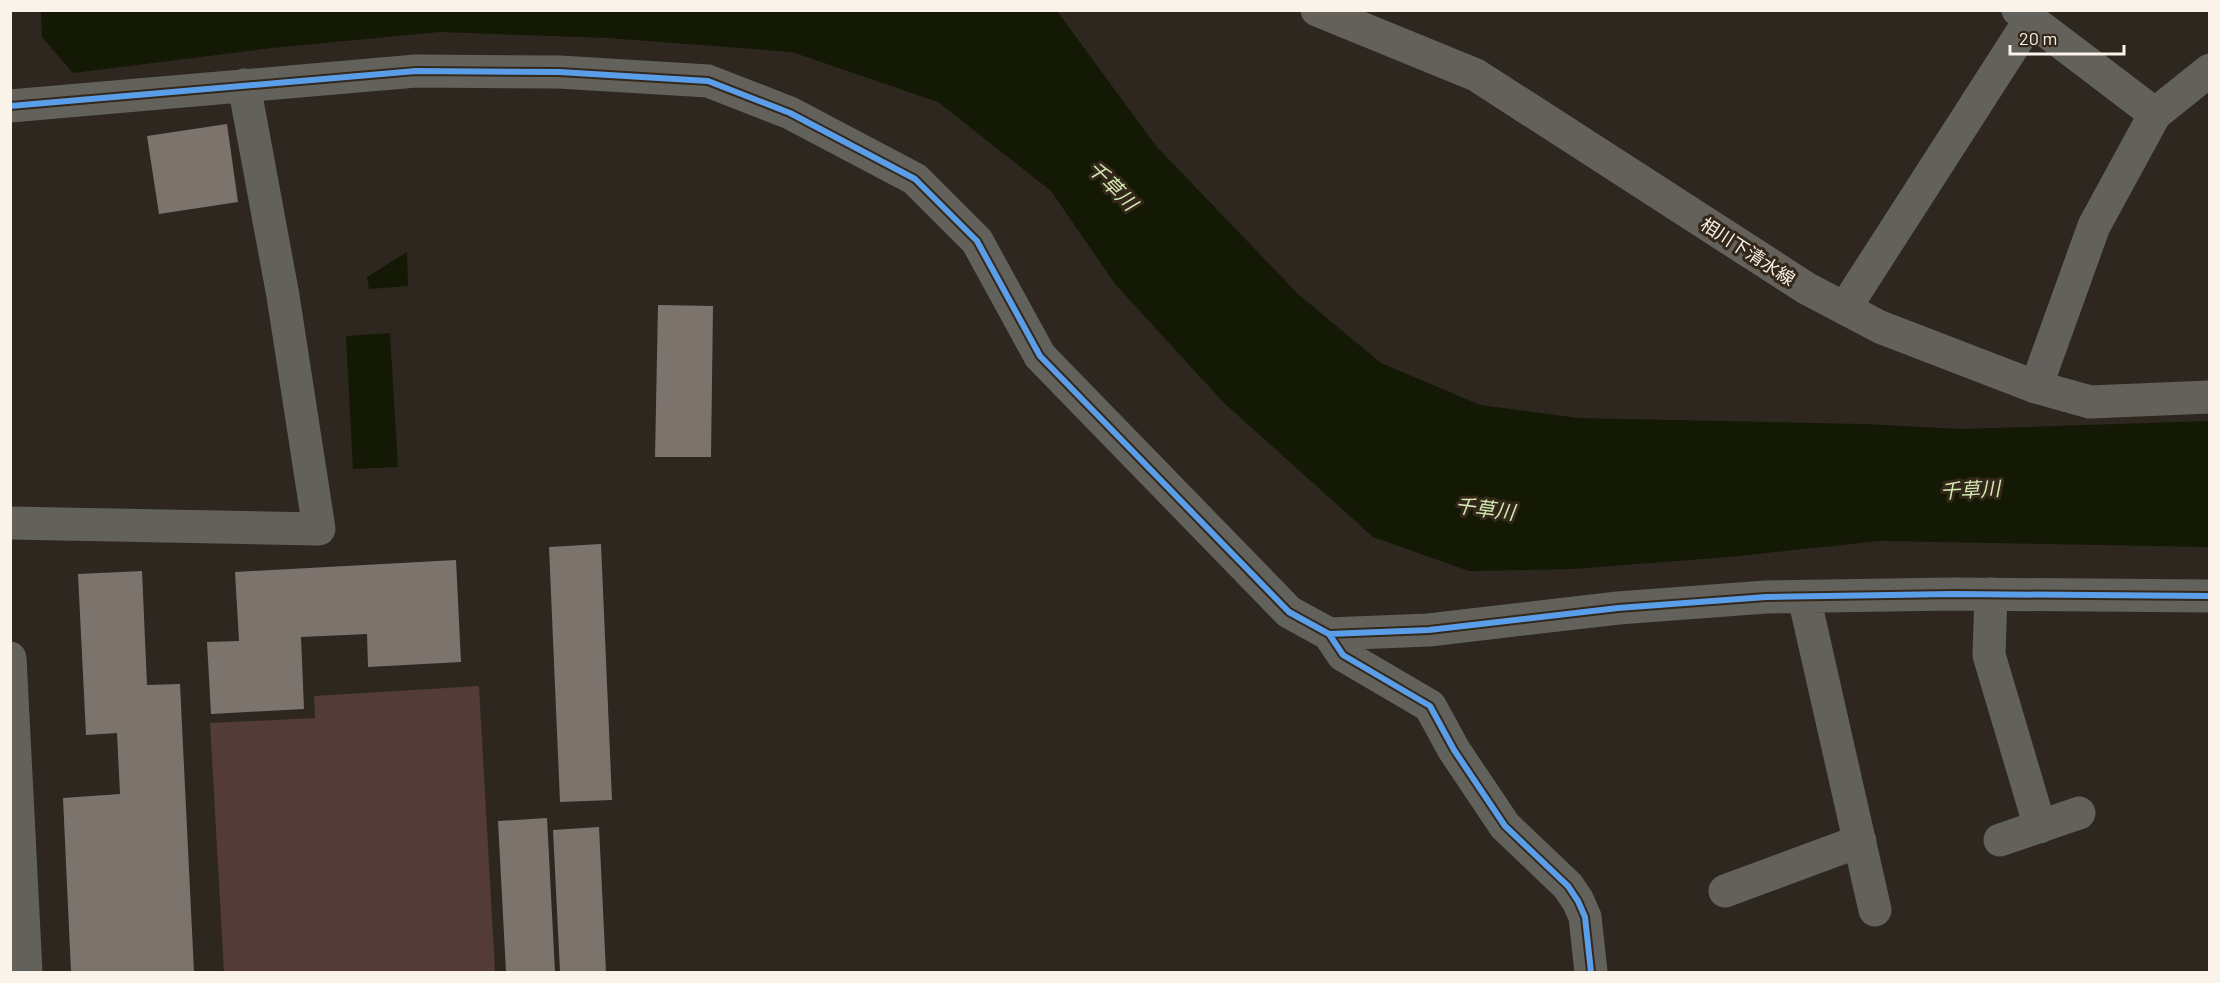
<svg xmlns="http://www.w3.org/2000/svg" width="2220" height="983" viewBox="0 0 2220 983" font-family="Barlow,'Noto Sans JP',sans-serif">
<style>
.green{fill:#533b38}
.water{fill:#131904}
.building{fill:#7c736d}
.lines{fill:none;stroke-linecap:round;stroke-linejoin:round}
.minor{stroke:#63615c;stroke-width:33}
.major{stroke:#64615b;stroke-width:33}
.cycleway-casing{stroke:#33281a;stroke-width:10}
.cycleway{stroke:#5a9eea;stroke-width:6}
.labels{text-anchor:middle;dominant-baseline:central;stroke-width:6;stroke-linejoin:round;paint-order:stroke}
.street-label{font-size:18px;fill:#faf3ea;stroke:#33281a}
.water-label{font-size:20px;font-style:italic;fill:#d4e8b2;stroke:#33281a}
</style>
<rect width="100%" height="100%" fill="#2d2720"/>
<path class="green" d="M 479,686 L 495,972 L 224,972 L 210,723 L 315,718 L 314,696 Z"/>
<path class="water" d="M 41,11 L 1057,11 L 1156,146 L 1298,294 L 1381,363 L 1480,405 L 1578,418 L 1863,424 L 1961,429 L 2209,421 L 2209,547 L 1880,541 L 1728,557 L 1573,569 L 1469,571 L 1373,537 L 1224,403 L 1115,284 L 1051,191 L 938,102 L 792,52 L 608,38 L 440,32 L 271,48 L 73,73 L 42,37 Z
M 407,252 L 408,286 L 369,289 L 367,277 Z
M 390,333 L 398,467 L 353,469 L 346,336 Z"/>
<path class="building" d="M 227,124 L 238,202 L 159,214 L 147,136 Z
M 658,305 L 713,306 L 711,457 L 655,457 Z
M 601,544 L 612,800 L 560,802 L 549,547 Z
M 456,560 L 461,662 L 368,667 L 367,634 L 301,637 L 304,709 L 211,714 L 207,642 L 239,641 L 235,572 Z
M 142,571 L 147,685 L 180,684 L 194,972 L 71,972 L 63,798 L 120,794 L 117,733 L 86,735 L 78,574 Z
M 547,818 L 555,972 L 506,972 L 498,821 Z
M 599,827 L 606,972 L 560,972 L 553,830 Z"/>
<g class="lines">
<path class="minor" d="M 2018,10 L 2155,114
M 10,106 L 416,71 L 559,72 L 708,81 L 790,113 L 915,179 L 977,241 L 1040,356 L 1289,612 L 1329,634 L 1343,655 L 1430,706 L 1454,750 L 1505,826 L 1568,886 L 1578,901 L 1585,917 L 1591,972
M 1845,308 L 2030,20
M 2036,387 L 2094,226 L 2155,114 L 2210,70
M 10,523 L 319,529 L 283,296 L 244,85
M 1991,594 L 1989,655 L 2040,827
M 1804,597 L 1875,910
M 1329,634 L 1429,630 L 1618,608 L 1766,597 L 1953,594 L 2210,596
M 10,658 L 26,972
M 2000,840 L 2079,813
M 1725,891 L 1860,841"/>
<path class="major" d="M 1317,10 L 1476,75 L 1806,288 L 1880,327 L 2036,387 L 2090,402 L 2210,397"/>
<defs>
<path id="cycleway" d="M 10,106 L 416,71 L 559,72 L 708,81 L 790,113 L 915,179 L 977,241 L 1040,356 L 1289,612 L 1329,634 L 1343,655 L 1430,706 L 1454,750 L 1505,826 L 1568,886 L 1578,901 L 1585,917 L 1591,972
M 1329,634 L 1429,630 L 1618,608 L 1766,597 L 1953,594 L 2210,596"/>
</defs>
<use href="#cycleway" class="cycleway-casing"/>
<use href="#cycleway" class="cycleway"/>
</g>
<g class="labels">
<g class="street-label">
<text transform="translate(1748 251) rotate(33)">相川下清水線</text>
</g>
<g class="water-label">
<text transform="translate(1113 185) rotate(45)">千草川</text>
<text transform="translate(1970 489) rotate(-3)">千草川</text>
<text transform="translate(1485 508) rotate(7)">千草川</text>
</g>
</g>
<rect width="2220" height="983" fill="none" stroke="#faf3ea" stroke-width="24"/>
<path d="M2010 45v9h114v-9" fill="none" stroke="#faf3ea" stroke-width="3"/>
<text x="2019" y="45" font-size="18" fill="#faf3ea" stroke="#33281a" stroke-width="4.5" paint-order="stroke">20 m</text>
</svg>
